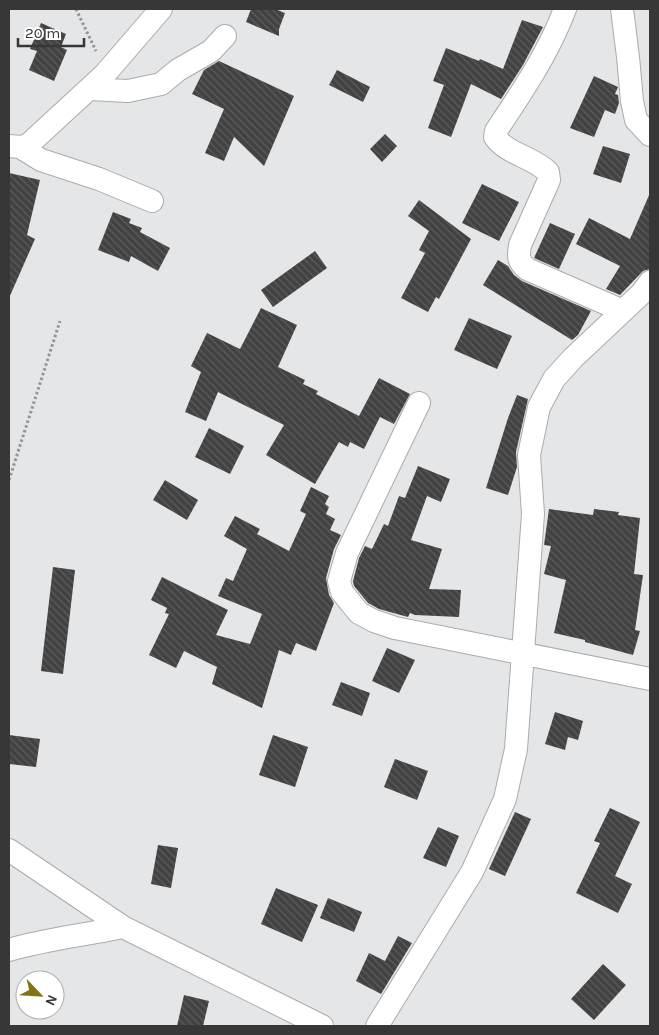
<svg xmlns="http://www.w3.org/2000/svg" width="659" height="1035" viewBox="0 0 659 1035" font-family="Karla,sans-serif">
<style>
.building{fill:url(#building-back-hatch)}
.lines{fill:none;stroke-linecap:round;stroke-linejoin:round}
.street-casing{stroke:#aaabac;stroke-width:24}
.path{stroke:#949495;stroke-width:3;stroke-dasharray:2.5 2.5;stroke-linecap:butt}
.street{stroke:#fff;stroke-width:22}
</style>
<defs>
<pattern id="building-back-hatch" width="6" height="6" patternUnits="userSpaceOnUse" patternTransform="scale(1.25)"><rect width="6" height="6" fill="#434243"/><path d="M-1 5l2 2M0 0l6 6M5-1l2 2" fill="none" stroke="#5d5c5d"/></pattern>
</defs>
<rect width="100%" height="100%" fill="#e5e6e7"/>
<path class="building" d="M 251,9 L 275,9 L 285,13 L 279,29 L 279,36 L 246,22 Z
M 522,20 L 543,27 L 523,65 L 501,99 L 471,84 L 451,137 L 428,128 L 444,85 L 433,81 L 446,48 L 479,61 L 480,59 L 503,69 Z
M 41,23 L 66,34 L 61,47 L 67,50 L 54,81 L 29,70 L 37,51 L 30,49 Z
M 219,61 L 294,96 L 264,166 L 234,137 L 224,161 L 205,153 L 224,109 L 192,94 L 204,70 Z
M 337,70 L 370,87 L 363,102 L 329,85 Z
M 594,76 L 618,87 L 615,94 L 618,95 L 619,103 L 615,114 L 605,110 L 594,137 L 570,128 Z
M 385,134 L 397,146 L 382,162 L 370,149 Z
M 603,146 L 630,154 L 621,183 L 593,174 Z
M 9,173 L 40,180 L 27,235 L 35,239 L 9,298 Z
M 482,184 L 519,202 L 499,241 L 462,223 Z
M 650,193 L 650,269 L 643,271 L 620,295 L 606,289 L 620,266 L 576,244 L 589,218 L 630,239 Z
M 419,200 L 471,239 L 439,299 L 436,297 L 428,312 L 401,298 L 425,253 L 419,250 L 429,231 L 408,216 Z
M 113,212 L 131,219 L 129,223 L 142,228 L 140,232 L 170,248 L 158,271 L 131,256 L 129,262 L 98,250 Z
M 550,223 L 575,234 L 559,269 L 534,258 Z
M 315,251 L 327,268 L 273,307 L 261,290 Z
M 498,260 L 508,266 L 514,275 L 522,281 L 591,311 L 578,335 L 572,340 L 483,285 Z
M 261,308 L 297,325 L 278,367 L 305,380 L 303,384 L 318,391 L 316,394 L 359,416 L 379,378 L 410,394 L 394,424 L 380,417 L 364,449 L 350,442 L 348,447 L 339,442 L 315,484 L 266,455 L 284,425 L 218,392 L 206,421 L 185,412 L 201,372 L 191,366 L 207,333 L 240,349 Z
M 469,318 L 512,336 L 497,369 L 454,350 Z
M 517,395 L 528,399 L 516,452 L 517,467 L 508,495 L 486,488 L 508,418 Z
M 209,428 L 244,446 L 230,474 L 195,457 Z
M 418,466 L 450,479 L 441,502 L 427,496 L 411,540 L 442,549 L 429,589 L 461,590 L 459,617 L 415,615 L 410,613 L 408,617 L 379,609 L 368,603 L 354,586 L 353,581 L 359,558 L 365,546 L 372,549 L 384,524 L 388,526 L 399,496 L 405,498 Z
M 165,480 L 198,500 L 187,520 L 153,500 Z
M 311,487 L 329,496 L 325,504 L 329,507 L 326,514 L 335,519 L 330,530 L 341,535 L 334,549 L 326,578 L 329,595 L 334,603 L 316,651 L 296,643 L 291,655 L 279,650 L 262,708 L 212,684 L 217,667 L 184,651 L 176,668 L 149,655 L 169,614 L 165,613 L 167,608 L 151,600 L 162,577 L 228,610 L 216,635 L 250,644 L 262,614 L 218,596 L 226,578 L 233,581 L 247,549 L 224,536 L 235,516 L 260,529 L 257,534 L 289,551 L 306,514 L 300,511 Z
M 549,509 L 593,515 L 594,509 L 619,512 L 618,515 L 640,518 L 634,574 L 643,575 L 635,630 L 640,631 L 633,655 L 585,642 L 585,640 L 554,633 L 566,580 L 544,574 L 551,546 L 544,545 Z
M 53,567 L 75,570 L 63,674 L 41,671 Z
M 387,648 L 415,660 L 399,693 L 372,681 Z
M 341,682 L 370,693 L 362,716 L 332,705 Z
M 555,712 L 583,721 L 578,740 L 568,737 L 565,750 L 545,744 Z
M 9,735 L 40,739 L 36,767 L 9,764 Z
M 273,735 L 308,747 L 295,787 L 259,775 Z
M 395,759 L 428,771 L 417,800 L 384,787 Z
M 610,808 L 640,822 L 615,876 L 632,884 L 618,913 L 576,893 L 600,843 L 594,841 Z
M 515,812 L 531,819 L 505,876 L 489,869 Z
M 438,827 L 459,836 L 446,867 L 423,858 Z
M 158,845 L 178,848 L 171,888 L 151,884 Z
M 276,888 L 318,905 L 302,942 L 261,924 Z
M 328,898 L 362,912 L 354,932 L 320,918 Z
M 398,936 L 412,943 L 381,994 L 356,981 L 369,953 L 385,961 Z
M 603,964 L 626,985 L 594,1020 L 571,999 Z
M 184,995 L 209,1001 L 203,1026 L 177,1026 Z"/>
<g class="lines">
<defs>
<path id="street" d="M 565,9 C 549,52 522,92 496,131 L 495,137 C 507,154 533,157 548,172 L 549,180 L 520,245 C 518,257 518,261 527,269 L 623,311
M 622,9 L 628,57 L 632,101 L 636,120 L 650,135
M 89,89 L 128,91 L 161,84 L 178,70 L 211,51 L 225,36
M 9,146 L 22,147 L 28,145 L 105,74 L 161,9
M 20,147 L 41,160 L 99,179 L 152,201
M 419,403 L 347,553 L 339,581 L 342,592 L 359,613 L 374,621 L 395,628 L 650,679
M 9,850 L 123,927 L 322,1026
M 9,950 C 46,939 85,935 123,927
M 377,1026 L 472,872 L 505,799 L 516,749 L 533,514 L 529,455 L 539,407 L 554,379 L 573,358 L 641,294 L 650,282"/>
</defs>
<use href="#street" class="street-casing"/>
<path class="path" d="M 76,9 L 96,51
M 9,480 L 60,321"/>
<use href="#street" class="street"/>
</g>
<rect width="659" height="1035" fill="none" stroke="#373738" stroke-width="20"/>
<g transform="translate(40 995) rotate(115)"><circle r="24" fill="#ffffff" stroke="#afafaf"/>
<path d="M0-4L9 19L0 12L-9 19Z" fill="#857213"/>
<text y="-8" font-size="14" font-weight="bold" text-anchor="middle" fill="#373738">N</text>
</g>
<path d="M18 38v8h66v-8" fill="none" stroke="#373738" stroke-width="2.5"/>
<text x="25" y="38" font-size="15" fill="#373738" stroke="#ffffff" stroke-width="4" paint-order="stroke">20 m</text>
</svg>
